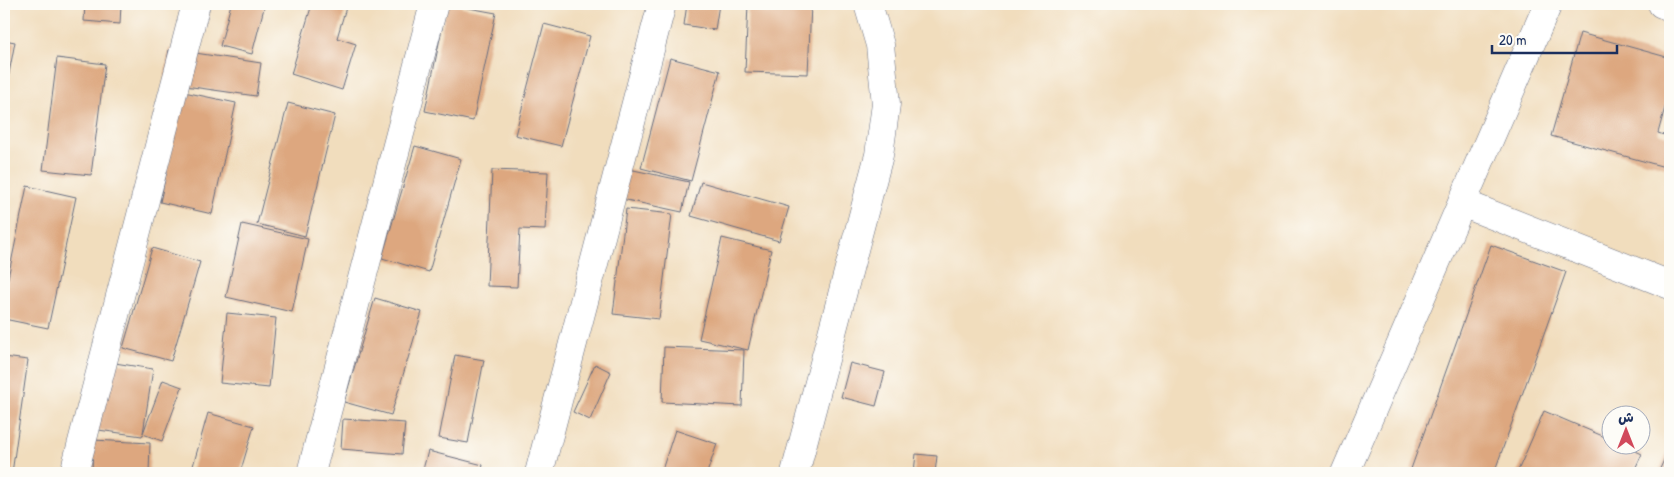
<svg xmlns="http://www.w3.org/2000/svg" width="1674" height="477" viewBox="0 0 1674 477" font-family="'Patrick Hand','Playpen Sans Arabic',sans-serif">
<style>
.building{fill:#dda77f}
.lines{fill:none;stroke-linecap:round;stroke-linejoin:round}
.street-casing{stroke:#666c7f;stroke-width:29}
.street{stroke:#fff;stroke-width:28}
</style>
<rect width="100%" height="100%" fill="#fdfcf7"/>
<filter id="ink" filterUnits="userSpaceOnUse"><feTurbulence type="fractalNoise" baseFrequency=".02" numOctaves="2"/><feDisplacementMap in="SourceGraphic" scale="10" xChannelSelector="R" yChannelSelector="G"/><feConvolveMatrix kernelMatrix="1 2 1 2 8 2 1 2 1" color-interpolation-filters="sRGB"/></filter>
<filter id="wash" filterUnits="userSpaceOnUse"><feTurbulence type="fractalNoise" baseFrequency=".0096" numOctaves="4" result="noise"/><feDisplacementMap in="SourceGraphic" scale="20" xChannelSelector="R" yChannelSelector="G"/><feGaussianBlur stdDeviation="1.12" result="paint"/><feColorMatrix in="noise" values="0 0 0 0 0 0 0 0 0 0 0 0 0 0 0 0 0 1.4 0 .05"/><feComposite in="paint" operator="in"/></filter>
<g filter="url(#wash)">
<rect width="100%" height="100%" fill="#f1ddbd"/>
<g id="blocks">
<path class="building" d="M 85,4 L 121,4 L 120,24 L 84,21 Z
M 231,4 L 265,4 L 252,54 L 220,46 Z
M 312,4 L 347,4 L 337,38 L 356,44 L 342,90 L 291,74 Z
M 447,4 L 496,13 L 473,121 L 425,111 Z
M 687,4 L 719,4 L 715,30 L 684,25 Z
M 748,4 L 811,4 L 808,74 L 745,72 Z
M 544,24 L 590,36 L 561,146 L 515,135 Z
M 1580,33 L 1670,58 L 1670,89 L 1658,133 L 1670,137 L 1670,147 L 1665,167 L 1551,136 Z
M 4,40 L 15,42 L 5,94 L 4,94 Z
M 169,49 L 261,63 L 256,96 L 164,83 Z
M 57,58 L 105,64 L 91,175 L 43,170 Z
M 670,58 L 720,71 L 691,181 L 641,168 Z
M 184,92 L 236,103 L 212,214 L 160,202 Z
M 288,103 L 335,115 L 305,236 L 257,224 Z
M 415,146 L 461,159 L 429,272 L 382,258 Z
M 615,166 L 689,182 L 682,212 L 608,196 Z
M 492,170 L 548,172 L 545,230 L 520,229 L 517,287 L 487,286 Z
M 701,182 L 789,207 L 779,241 L 691,216 Z
M 27,186 L 76,197 L 48,328 L 4,319 L 4,297 Z
M 626,209 L 672,214 L 659,319 L 613,314 Z
M 242,224 L 308,239 L 292,312 L 226,297 Z
M 722,238 L 771,250 L 748,350 L 699,339 Z
M 1491,245 L 1566,272 L 1494,473 L 1422,473 L 1411,469 Z
M 152,248 L 200,262 L 171,361 L 123,348 Z
M 375,298 L 422,312 L 391,415 L 344,402 Z
M 227,313 L 276,318 L 269,388 L 220,383 Z
M 664,347 L 744,350 L 742,406 L 662,402 Z
M 455,355 L 484,360 L 468,443 L 439,438 Z
M 4,357 L 28,360 L 12,473 L 4,473 Z
M 102,361 L 153,369 L 143,433 L 163,380 L 182,387 L 162,441 L 143,434 L 142,436 L 91,429 Z
M 850,363 L 885,372 L 876,406 L 841,397 Z
M 595,364 L 611,372 L 590,420 L 573,412 Z
M 1544,411 L 1612,440 L 1612,444 L 1621,444 L 1642,454 L 1633,473 L 1517,473 Z
M 208,413 L 254,426 L 240,473 L 191,473 Z
M 343,419 L 405,423 L 402,454 L 341,449 Z
M 675,430 L 717,444 L 707,473 L 661,473 Z
M 93,440 L 150,443 L 149,473 L 92,473 Z
M 1670,447 L 1670,473 L 1658,473 Z
M 428,451 L 483,465 L 481,473 L 422,473 Z
M 916,454 L 937,456 L 935,473 L 914,472 Z"/>
</g>
</g>
<g filter="url(#ink)">
<use href="#blocks" fill-opacity="0" stroke="#666c7f" stroke-width="1"/>
<g class="lines">
<defs>
<path id="street" d="M 1662,4 L 1670,7
M 1462,203 L 1670,285
M 74,473 L 196,4
M 311,473 L 434,4
M 539,473 L 662,4
M 795,473 L 879,155 L 886,104 L 880,45 L 868,4
M 1345,473 L 1548,4"/>
</defs>
<use href="#street" class="street-casing"/>
<use href="#street" class="street"/>
</g>
</g>
<rect width="1674" height="477" fill="none" stroke="#fdfcf7" stroke-width="20"/>
<g transform="translate(1626 430)"><circle r="24" fill="#fdfcf7" stroke="#a3aaba"/>
<path d="M0-4L9 19L0 12L-9 19Z" fill="#d1495b"/>
<text y="-8" font-size="14" font-weight="bold" text-anchor="middle" fill="#1b2f5e">ش</text>
</g>
<path d="M1492 45v8h125v-8" fill="none" stroke="#1b2f5e" stroke-width="2.5"/>
<text x="1499" y="45" font-size="15" fill="#1b2f5e" stroke="#fdfcf7" stroke-width="4" paint-order="stroke">20 m</text>
</svg>
